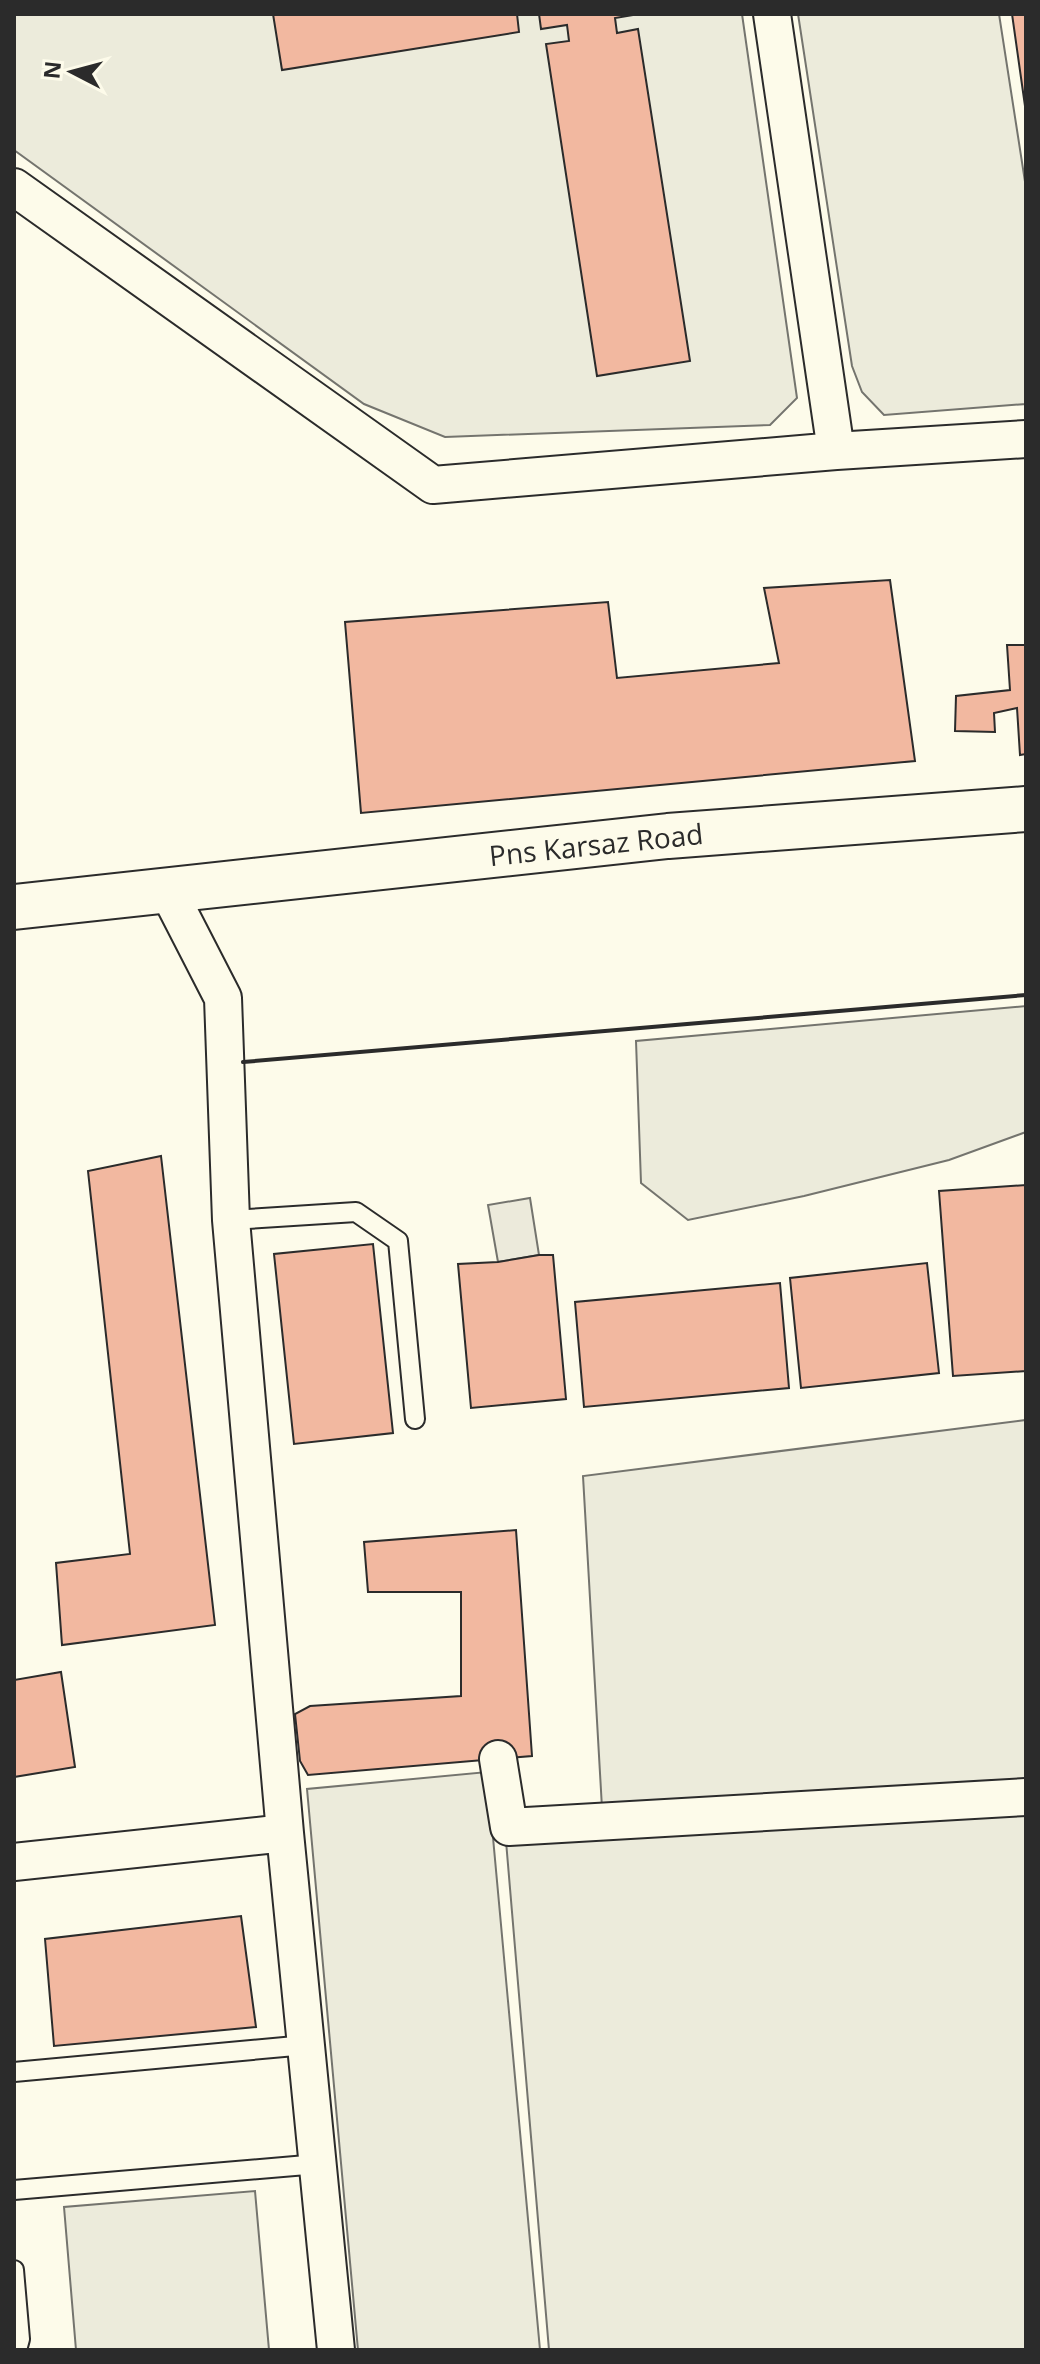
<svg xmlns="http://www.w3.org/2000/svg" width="1040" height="2364" viewBox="0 0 1040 2364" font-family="'Open Sans',sans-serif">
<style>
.green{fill:#ecebdb;stroke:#74746e;stroke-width:2}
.parking{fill:#eceadb;stroke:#74746e;stroke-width:2}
.building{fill:#f2b8a0;stroke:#2b2b2b;stroke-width:2}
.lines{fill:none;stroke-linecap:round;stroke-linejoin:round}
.lane-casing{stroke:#2b2b2b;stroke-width:22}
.street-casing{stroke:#2b2b2b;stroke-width:40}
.secondary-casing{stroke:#2b2b2b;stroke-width:48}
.lane{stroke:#fdfbea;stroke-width:18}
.street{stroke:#fdfbea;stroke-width:36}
.secondary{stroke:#fdfbea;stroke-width:44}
.wall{stroke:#2b2b2b;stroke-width:4}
.labels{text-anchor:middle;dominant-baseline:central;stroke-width:6;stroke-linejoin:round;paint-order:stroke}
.street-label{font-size:28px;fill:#2b2b2b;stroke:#fdfbea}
</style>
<rect width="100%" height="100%" fill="#fdfbea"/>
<path class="green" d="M 14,14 L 742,14 L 797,398 L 770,425 L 445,437 L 364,404 L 14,150 Z
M 798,14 L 999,14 L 1026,188 L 1026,404 L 884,415 L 862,392 L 852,366 Z
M 1026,1006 L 1026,1132 L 949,1160 L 804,1196 L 688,1220 L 641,1183 L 636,1041 Z
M 1026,1420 L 1026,1782 L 602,1808 L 583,1476 Z
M 487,1772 L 540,2350 L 358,2350 L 307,1789 Z
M 1026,1807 L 1026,2350 L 549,2350 L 506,1841 Z
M 255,2191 L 269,2350 L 76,2350 L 64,2207 Z"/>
<path class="parking" d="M 530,1198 L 539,1255 L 498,1262 L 488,1205 Z"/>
<path class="building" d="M 273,14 L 517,14 L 519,32 L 282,70 Z
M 539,14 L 639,14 L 615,18 L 617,33 L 638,29 L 690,361 L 597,376 L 546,44 L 569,41 L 567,25 L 541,29 Z
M 1012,14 L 1026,14 L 1026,113 Z
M 890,580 L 915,761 L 361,813 L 345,622 L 608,602 L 617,678 L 779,663 L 764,588 Z
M 1007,645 L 1026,645 L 1026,754 L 1020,755 L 1017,708 L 994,713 L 995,732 L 955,731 L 956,696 L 1010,690 Z
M 161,1156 L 215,1625 L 62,1645 L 56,1563 L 130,1554 L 88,1171 Z
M 1026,1185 L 1026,1371 L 953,1376 L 939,1191 Z
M 373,1244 L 393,1433 L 294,1444 L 274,1254 Z
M 539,1255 L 553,1255 L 566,1399 L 471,1408 L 458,1264 L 498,1262 Z
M 927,1263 L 939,1373 L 801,1388 L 790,1278 Z
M 780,1283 L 789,1388 L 584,1407 L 575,1302 Z
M 516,1530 L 532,1756 L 308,1775 L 300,1761 L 295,1714 L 310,1706 L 461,1696 L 461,1592 L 368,1592 L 364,1542 Z
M 61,1672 L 75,1767 L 14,1777 L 14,1680 Z
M 241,1916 L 256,2027 L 54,2046 L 45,1939 Z"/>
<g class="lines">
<defs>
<path id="lane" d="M 231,1220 L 356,1212 L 398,1241 L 415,1419
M 14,2072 L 306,2045
M 14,2190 L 318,2164
M 14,2270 L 20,2339 L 17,2350"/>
<path id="street" d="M 772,14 L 836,451
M 14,187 L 433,485 L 836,451 L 1026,439
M 167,889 L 223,998 L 231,1220 L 285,1833 L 336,2350
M 498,1759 L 509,1827 L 1026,1797
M 14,1862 L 285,1833"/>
<path id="secondary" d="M 14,907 L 668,836 L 1026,809"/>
</defs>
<use href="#lane" class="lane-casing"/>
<use href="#street" class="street-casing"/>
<use href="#secondary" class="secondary-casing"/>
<use href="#lane" class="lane"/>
<use href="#street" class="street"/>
<use href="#secondary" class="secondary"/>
<path class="wall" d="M 243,1062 L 1026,995"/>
</g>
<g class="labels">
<g class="street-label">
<text transform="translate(596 844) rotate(-6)">Pns Karsaz Road</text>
</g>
</g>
<rect width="1040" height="2364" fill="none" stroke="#2b2b2b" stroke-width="32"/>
<g transform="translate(72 72) rotate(276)" stroke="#fdfbea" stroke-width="6" paint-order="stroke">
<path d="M0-6L14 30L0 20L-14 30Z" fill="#2b2b2b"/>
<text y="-12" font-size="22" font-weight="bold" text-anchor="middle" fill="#2b2b2b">N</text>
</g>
</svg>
